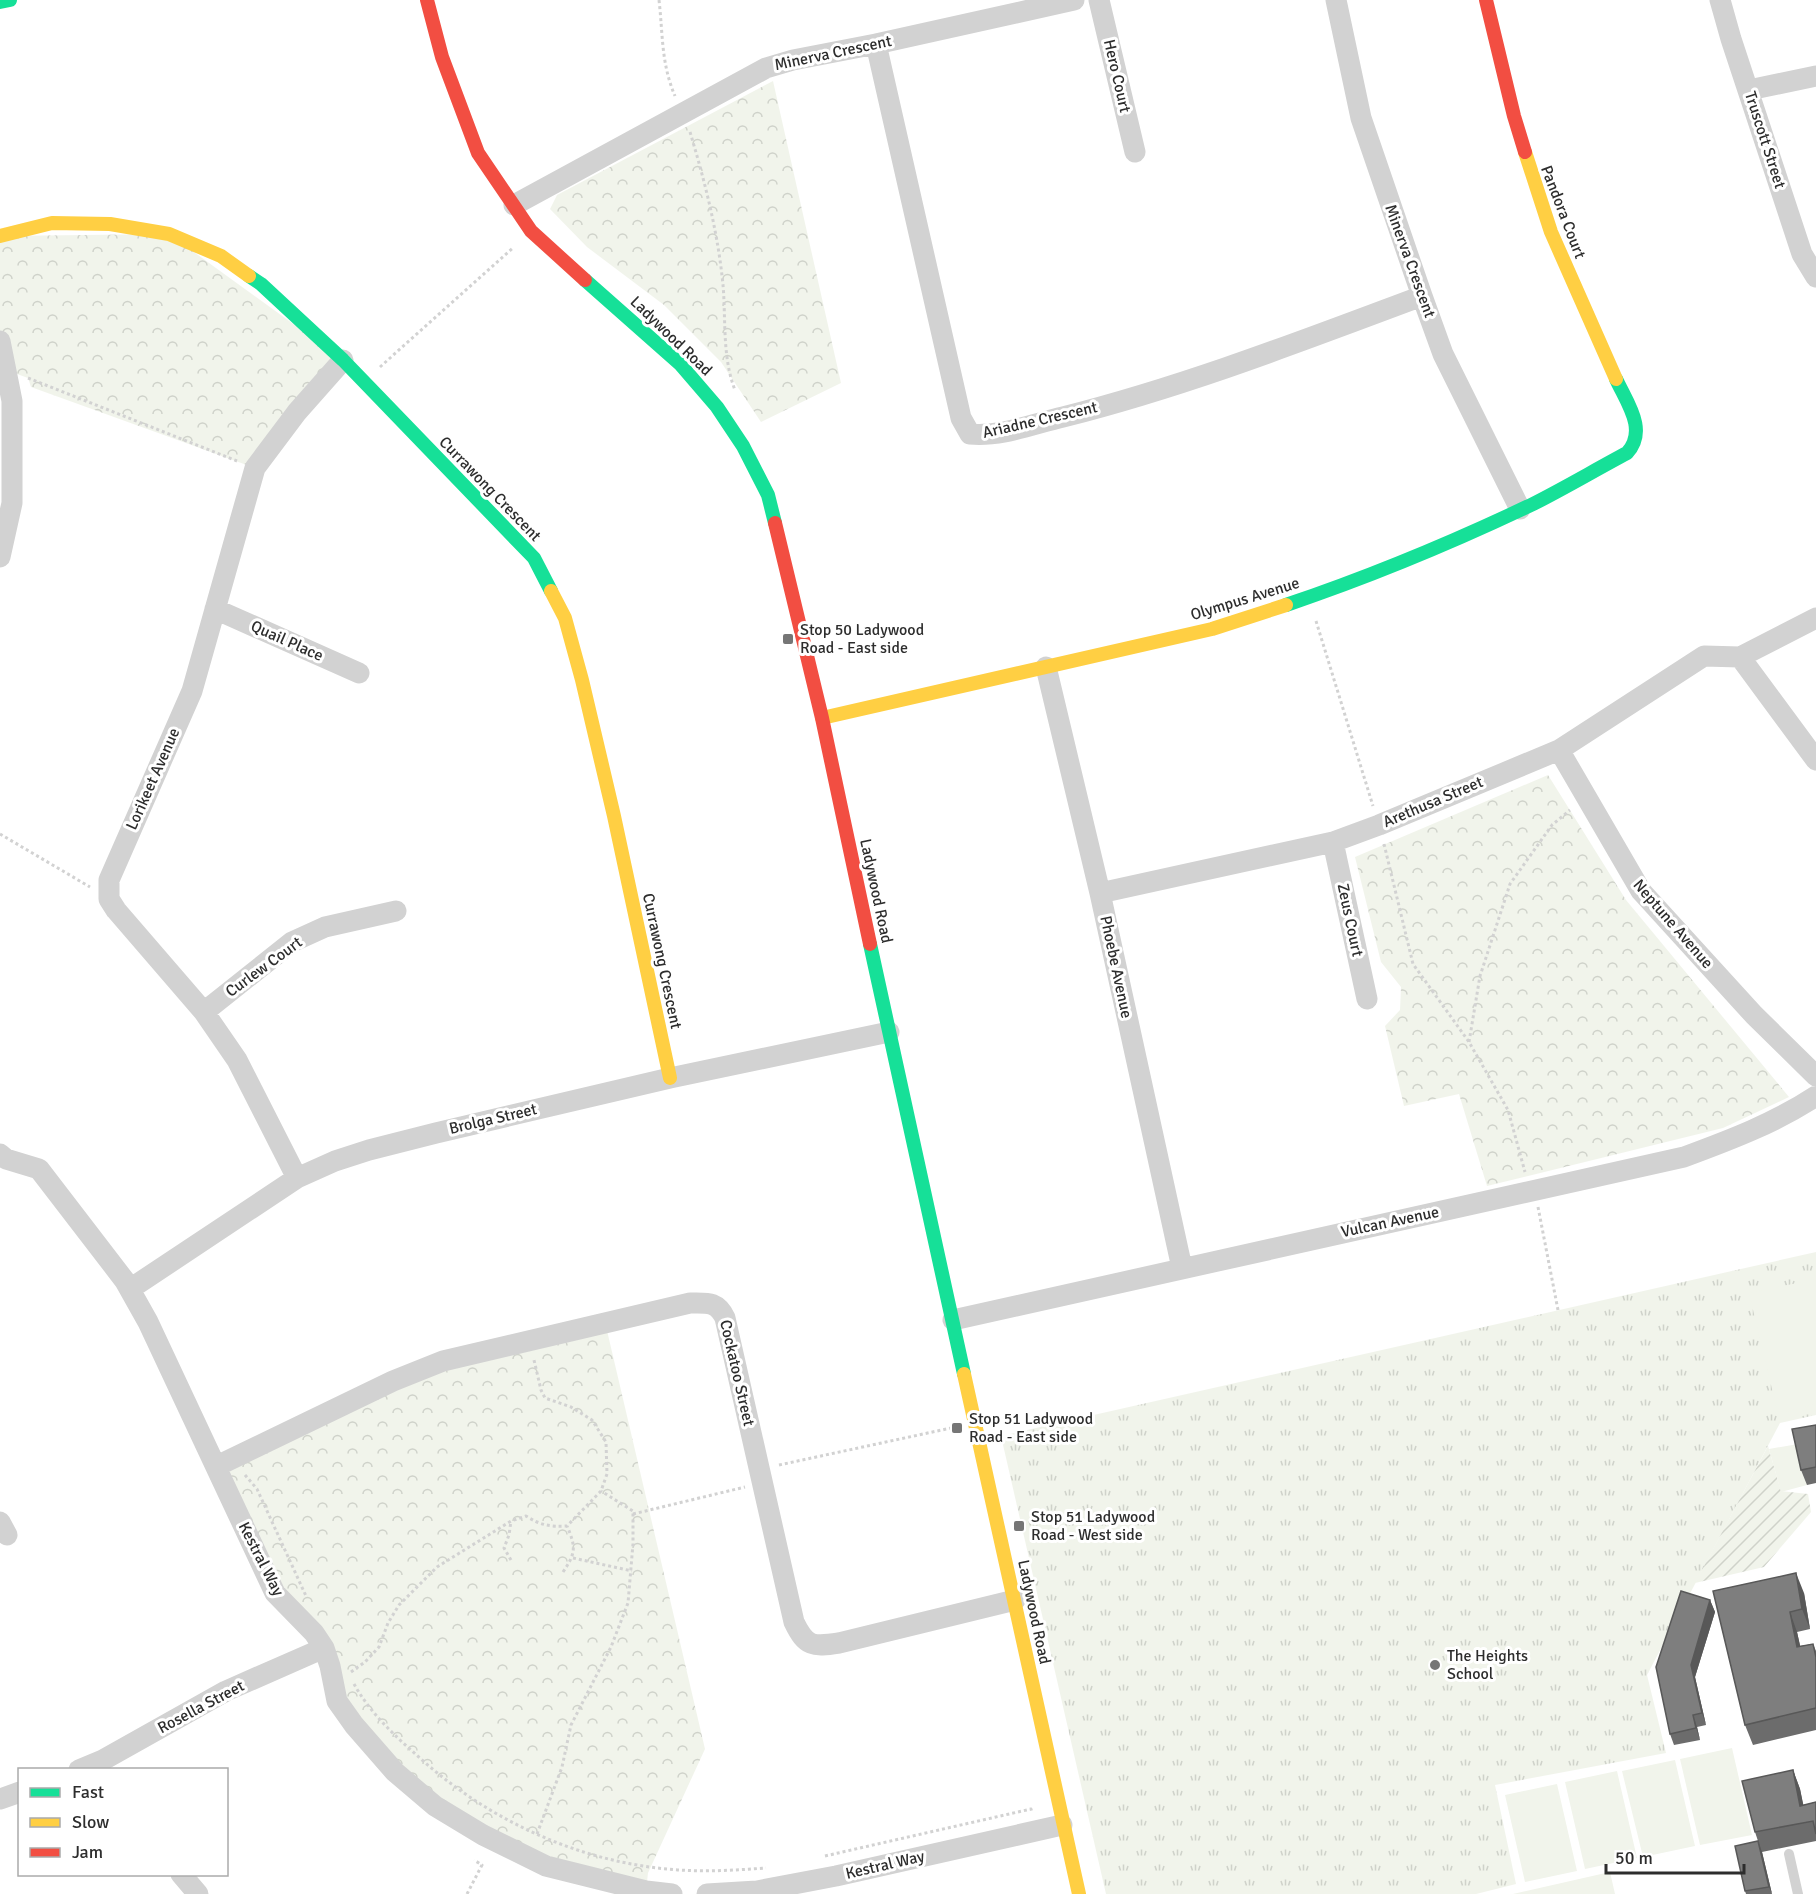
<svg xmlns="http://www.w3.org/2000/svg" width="1816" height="1894" viewBox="0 0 1816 1894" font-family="Signika,sans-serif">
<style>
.grass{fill:url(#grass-tufts)}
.park{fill:url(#park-crowns)}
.garden{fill:url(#garden-furrows)}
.pitch{fill:#f1f4eb}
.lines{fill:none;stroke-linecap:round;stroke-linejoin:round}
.path{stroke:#d2d2d2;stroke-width:3;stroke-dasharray:3 3;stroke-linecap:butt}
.lane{stroke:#d2d2d2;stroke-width:10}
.street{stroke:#d2d2d2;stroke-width:21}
.fast{stroke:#16e098;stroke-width:14}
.slow{stroke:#ffcf43;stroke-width:14}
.jam{stroke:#f24e42;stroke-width:14}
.wall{fill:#6c6c6c}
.shaded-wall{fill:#585858}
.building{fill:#7e7e7e;stroke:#585858;stroke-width:1.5}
.poi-dot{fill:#767676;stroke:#fff;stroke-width:2}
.labels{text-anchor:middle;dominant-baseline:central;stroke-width:6;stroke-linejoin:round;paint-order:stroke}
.street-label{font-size:16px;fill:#2d2d2d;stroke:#fff}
.poi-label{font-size:16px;fill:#2d2d2d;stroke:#fff;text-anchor:start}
</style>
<defs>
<pattern id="grass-tufts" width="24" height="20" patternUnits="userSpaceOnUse" patternTransform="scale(1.5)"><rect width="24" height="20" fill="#f1f4eb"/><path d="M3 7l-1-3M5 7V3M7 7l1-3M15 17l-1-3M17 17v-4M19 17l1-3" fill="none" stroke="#cfd2ca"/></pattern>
<pattern id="park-crowns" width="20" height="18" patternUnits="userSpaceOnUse" patternTransform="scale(1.5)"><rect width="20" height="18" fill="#f1f4eb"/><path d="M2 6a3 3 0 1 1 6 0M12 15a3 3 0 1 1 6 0" fill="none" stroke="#cfd2ca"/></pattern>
<pattern id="garden-furrows" width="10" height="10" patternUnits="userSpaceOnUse" patternTransform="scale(1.5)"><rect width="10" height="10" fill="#f1f4eb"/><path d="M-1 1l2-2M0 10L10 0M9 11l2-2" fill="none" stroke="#cfd2ca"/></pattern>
</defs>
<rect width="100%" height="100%" fill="#fff"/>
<path class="grass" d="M 1816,1252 L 1816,1415 L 1780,1423 L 1647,1675 L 1666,1753 L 1495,1785 L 1516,1884 L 1476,1894 L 1106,1894 L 1001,1436 Z"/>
<path class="park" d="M 773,81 L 841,383 L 761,422 L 721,362 L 664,305 L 587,247 L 550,209 L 557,195 Z
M 169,234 L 343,360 L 255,468 L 31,387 L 28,378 L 6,370 L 0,341 L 0,236 Z
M 1548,775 L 1626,900 L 1789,1097 L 1723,1128 L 1487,1186 L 1459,1094 L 1404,1106 L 1385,1026 L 1400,1010 L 1401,987 L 1381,962 L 1355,857 Z
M 605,1322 L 705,1749 L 648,1873 L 646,1891 L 483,1835 L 354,1725 L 217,1466 L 393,1381 Z"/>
<path class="garden" d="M 1768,1446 L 1781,1491 L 1808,1494 L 1811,1512 L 1764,1567 L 1695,1583 Z"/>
<path class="pitch" d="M 1816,1279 L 1816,1404 L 1778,1414 L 1749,1293 Z
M 1798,1444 L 1807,1485 L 1781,1492 L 1769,1449 Z
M 1732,1748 L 1752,1835 L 1700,1845 L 1680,1759 Z
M 1675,1760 L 1695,1846 L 1643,1857 L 1622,1771 Z
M 1617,1771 L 1637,1858 L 1585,1869 L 1565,1782 Z
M 1557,1784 L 1577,1871 L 1525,1882 L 1505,1795 Z
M 1610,1872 L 1615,1894 L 1513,1894 Z"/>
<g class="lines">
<path class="path" d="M 659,0 C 663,35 661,63 675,96
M 690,132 C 705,182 718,233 723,285 C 726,319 722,357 735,390
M 380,367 L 514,247
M 28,378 L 237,461
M 1316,621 L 1373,806
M 0,834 L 90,887
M 1384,844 L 1413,964 L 1469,1042 L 1508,1110 L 1525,1172
M 1469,1042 L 1480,976 L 1510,884 L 1552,825 L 1570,810
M 1538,1207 L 1558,1310
M 779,1465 L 951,1428
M 245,1475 L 257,1489 L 306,1596
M 633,1514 L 745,1487
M 573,1558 L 632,1571
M 511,1560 L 504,1548 L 509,1535 L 511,1521
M 563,1572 C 576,1553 576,1547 567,1526
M 351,1672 L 365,1662 L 379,1647 L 388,1623 L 399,1605 L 437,1567 L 511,1521 L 526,1516 C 540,1525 550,1527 567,1526 L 601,1491 L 607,1474 L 606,1442 L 592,1420 L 571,1407 L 545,1398 L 541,1390 L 534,1360
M 354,1684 C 370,1713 396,1737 421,1759 C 491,1822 584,1864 679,1870 C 708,1872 737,1870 766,1868
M 537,1834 L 562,1767 L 571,1725 L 611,1647 L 628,1603 L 633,1544 L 633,1511 L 601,1491
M 825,1856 L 1031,1809 L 1032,1813
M 467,1894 L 482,1865 L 474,1860"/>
<path class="lane" d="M 1789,1854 L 1798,1894"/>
<path class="street" d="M 1099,0 L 1135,152
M 1336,0 L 1361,118 L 1422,296 L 1443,354 L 1520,509
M 1720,0 L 1731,39 L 1802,254 L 1816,277
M 876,44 L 961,418 L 970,434 C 1001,437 1033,424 1063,417 C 1186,386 1304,340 1422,296
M 1749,90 L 1816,76
M 514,205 L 766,68 L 793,60 L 876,44 L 1074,0
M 0,341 L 12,401 L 12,503 L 0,557
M 215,609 L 359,673
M 1740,657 L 1816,760
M 1046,667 L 1100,893 L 1182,1268
M 1559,750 L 1641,891 L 1754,1015 L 1816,1076
M 1333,842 L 1367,999
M 1100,893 L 1333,842 L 1379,825 L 1559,750 L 1704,656 L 1740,657 L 1816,618
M 204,1012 L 292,942 L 325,927 L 396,911
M 0,1154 L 6,1159 L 39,1169 L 125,1281 L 148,1322 L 275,1593 L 314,1633 L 324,1648 L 330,1666 L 337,1701 L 354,1725 L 395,1772 L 435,1806 L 483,1835 L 546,1866 L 646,1891 L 672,1894
M 297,1178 L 237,1060 L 204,1012 L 116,910 L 109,899 L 109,880 L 192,691 L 255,468 L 297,412 L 343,360
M 130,1289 L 297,1178 L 335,1161 L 369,1150 L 436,1133 L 670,1078 L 889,1032
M 953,1320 L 1684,1157 C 1730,1140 1775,1123 1816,1096
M 217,1466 L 393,1381 L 443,1361 L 690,1303 C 707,1303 717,1301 725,1318 L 794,1622 C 806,1647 813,1647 839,1643 L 1015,1600
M 0,1522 L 7,1535
M 79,1770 L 103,1760 L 226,1691 L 324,1648
M 0,1799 L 20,1792
M 181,1874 L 198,1894
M 707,1894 L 757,1891 L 836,1876 L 1062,1825"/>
<path class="fast" d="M 0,2 L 10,0
M 249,276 L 261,284 L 343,360 L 534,558 L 551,591
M 585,280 L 680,364 L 717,407 L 743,446 L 768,495 L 775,523
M 1286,605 C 1369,577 1451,543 1531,505 C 1563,489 1595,470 1627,453 C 1648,430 1627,403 1616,379
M 870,944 L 964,1374"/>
<path class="slow" d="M 1525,152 L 1551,232 L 1616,379
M 0,236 L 52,223 L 110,224 L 169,234 L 221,256 L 249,276
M 551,591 L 565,618 L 582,680 L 614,816 L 670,1078
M 822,718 L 1212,629 L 1286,605
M 964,1374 L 1079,1894"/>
<path class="jam" d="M 427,0 L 442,57 L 478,153 L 531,231 L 585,280
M 1486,0 L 1514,116 L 1525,152
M 775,523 L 822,718 L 870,944"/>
</g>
<path class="wall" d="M 1816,1425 L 1816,1483 L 1807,1485 L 1801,1470 Z
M 1713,1591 L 1804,1593 L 1810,1629 L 1797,1632 L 1800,1646 L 1813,1644 L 1816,1651 L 1816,1730 L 1753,1745 L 1745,1725 Z
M 1710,1600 L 1715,1612 L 1695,1677 L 1706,1725 L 1697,1727 L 1700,1740 L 1674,1745 L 1670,1734 Z
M 1793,1770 L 1800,1789 L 1803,1805 L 1816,1802 L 1816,1841 L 1762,1852 L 1772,1894 L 1746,1894 L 1745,1891 L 1758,1841 L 1755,1832 Z"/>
<path class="shaded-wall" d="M 1796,1573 L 1804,1593 L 1810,1629 L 1802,1609 Z
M 1710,1600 L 1715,1612 L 1695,1677 L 1706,1725 L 1702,1713 L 1691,1665 Z
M 1790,1612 L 1797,1632 L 1805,1667 L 1797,1647 Z
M 1693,1715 L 1697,1727 L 1700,1740 L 1696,1728 Z
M 1793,1770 L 1800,1789 L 1807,1822 L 1800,1806 Z
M 1758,1841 L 1762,1852 L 1772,1894 L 1769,1887 Z"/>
<path class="building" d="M 1816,1425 L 1816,1467 L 1801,1470 L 1792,1429 Z
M 1796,1573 L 1802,1609 L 1790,1612 L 1797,1647 L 1813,1644 L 1816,1657 L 1816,1708 L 1745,1725 L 1713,1591 Z
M 1681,1591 L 1710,1600 L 1691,1665 L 1702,1713 L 1693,1715 L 1696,1728 L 1670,1734 L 1656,1667 Z
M 1793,1770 L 1800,1806 L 1816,1802 L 1816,1834 L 1813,1821 L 1755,1832 L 1742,1781 Z
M 1758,1841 L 1769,1887 L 1745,1891 L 1735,1846 Z"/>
<g class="poi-dot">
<rect x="782" y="633" width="12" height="12" rx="3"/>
<rect x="951" y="1422" width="12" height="12" rx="3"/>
<rect x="1013" y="1520" width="12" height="12" rx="3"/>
<circle cx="1435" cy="1665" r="6"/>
</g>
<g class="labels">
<g class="street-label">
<text transform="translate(833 53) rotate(-12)">Minerva Crescent</text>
<text transform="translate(1117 76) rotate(77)">Hero Court</text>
<text transform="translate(1765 140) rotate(72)">Truscott Street</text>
<text transform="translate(1563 212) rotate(69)">Pandora Court</text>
<text transform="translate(1410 261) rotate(70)">Minerva Crescent</text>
<text transform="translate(671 336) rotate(44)">Ladywood Road</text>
<text transform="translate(1040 420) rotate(-13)">Ariadne Crescent</text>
<text transform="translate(490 489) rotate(46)">Currawong Crescent</text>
<text transform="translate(1245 599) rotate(-17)">Olympus Avenue</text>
<text transform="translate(287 641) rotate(24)">Quail Place</text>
<text transform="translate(153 779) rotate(-66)">Lorikeet Avenue</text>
<text transform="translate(1433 802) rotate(-23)">Arethusa Street</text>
<text transform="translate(876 891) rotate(78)">Ladywood Road</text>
<text transform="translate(1350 920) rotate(78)">Zeus Court</text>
<text transform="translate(1673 924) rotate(49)">Neptune Avenue</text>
<text transform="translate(662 961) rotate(78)">Currawong Crescent</text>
<text transform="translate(264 967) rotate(-36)">Curlew Court</text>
<text transform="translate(1116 967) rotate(78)">Phoebe Avenue</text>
<text transform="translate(493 1119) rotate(-13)">Brolga Street</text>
<text transform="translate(1390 1222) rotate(-12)">Vulcan Avenue</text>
<text transform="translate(737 1373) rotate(77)">Cockatoo Street</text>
<text transform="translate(261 1559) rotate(63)">Kestral Way</text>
<text transform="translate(1034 1612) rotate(78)">Ladywood Road</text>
<text transform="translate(201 1707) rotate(-28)">Rosella Street</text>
<text transform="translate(885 1865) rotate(-13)">Kestral Way</text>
</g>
<g class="poi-label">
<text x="800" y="630">Stop 50 Ladywood<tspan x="800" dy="18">Road - East side</tspan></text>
<text x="969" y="1419">Stop 51 Ladywood<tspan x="969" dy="18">Road - East side</tspan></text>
<text x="1031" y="1517">Stop 51 Ladywood<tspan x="1031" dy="18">Road - West side</tspan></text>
<text x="1447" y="1656">The Heights<tspan x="1447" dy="18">School</tspan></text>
</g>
</g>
<rect x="18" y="1768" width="210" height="108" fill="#ffffff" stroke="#ababab" stroke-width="1.5"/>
<rect x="30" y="1788" width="30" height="9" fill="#16e098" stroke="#ababab" stroke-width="1.5"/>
<text x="72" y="1798" font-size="18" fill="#2d2d2d">Fast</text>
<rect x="30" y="1818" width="30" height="9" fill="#ffcf43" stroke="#ababab" stroke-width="1.5"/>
<text x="72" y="1828" font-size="18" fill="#2d2d2d">Slow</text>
<rect x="30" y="1848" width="30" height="9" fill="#f24e42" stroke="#ababab" stroke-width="1.5"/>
<text x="72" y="1858" font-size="18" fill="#2d2d2d">Jam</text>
<path d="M1606 1864v9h138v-9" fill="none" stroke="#2d2d2d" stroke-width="3"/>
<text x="1615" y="1864" font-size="18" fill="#2d2d2d" stroke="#ffffff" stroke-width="4.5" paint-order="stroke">50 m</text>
</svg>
